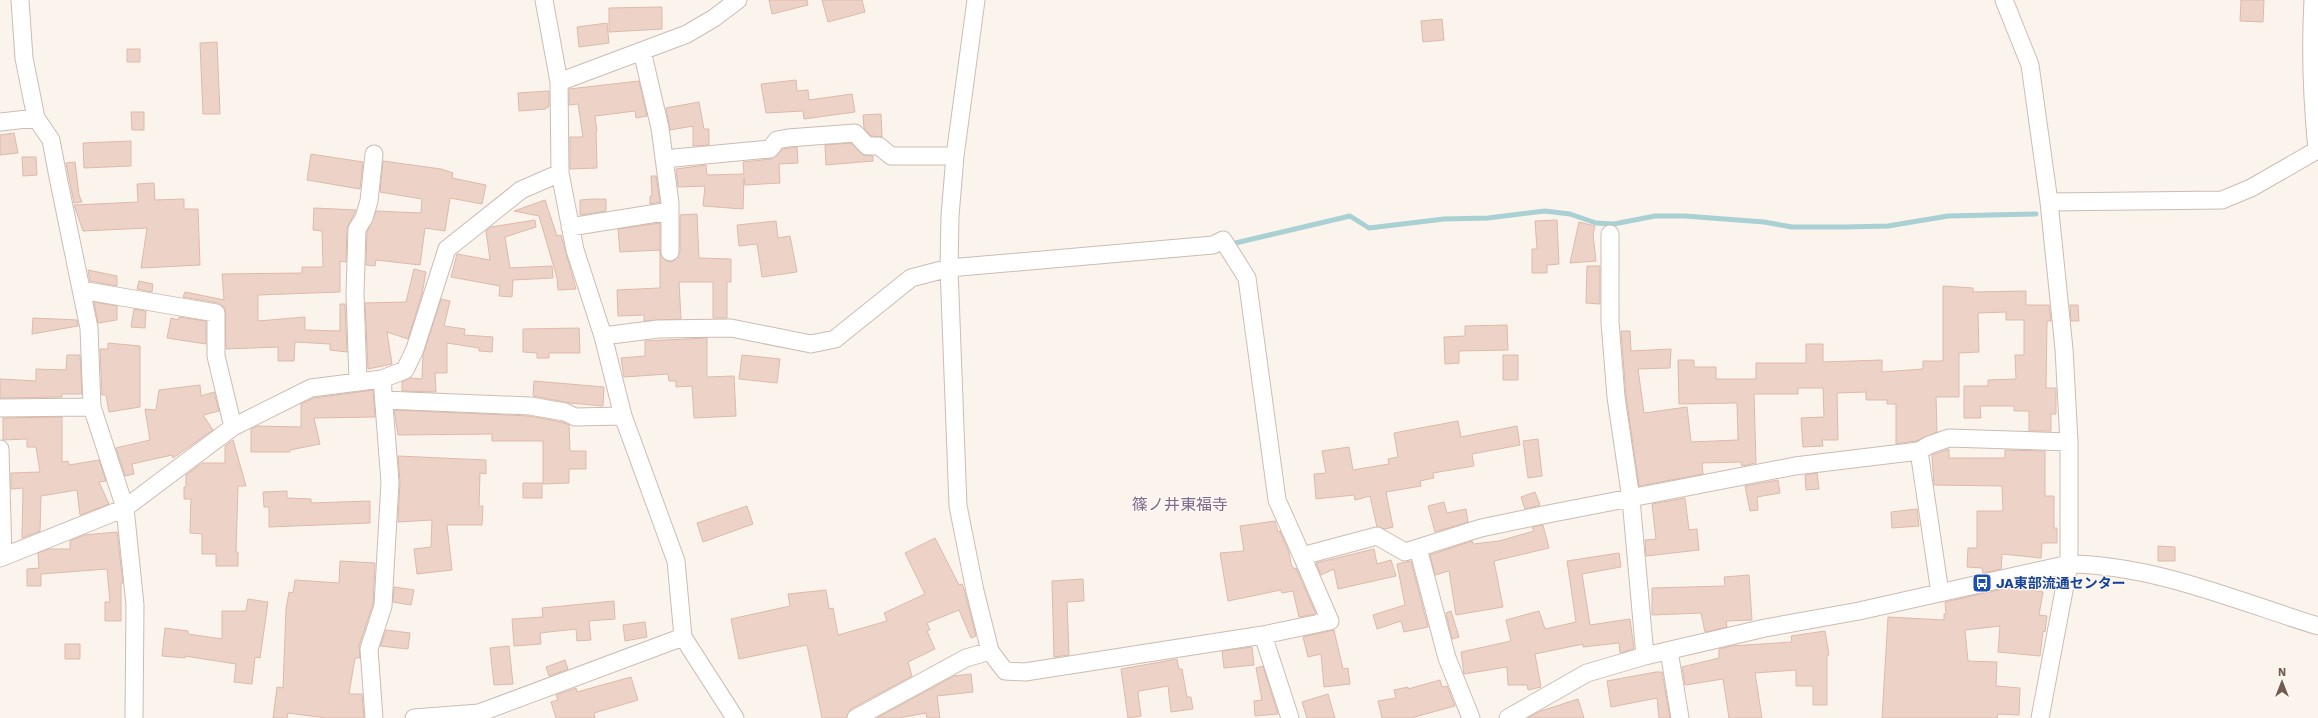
<svg xmlns="http://www.w3.org/2000/svg" width="2318" height="718" viewBox="0 0 2318 718" font-family="'Work Sans','Noto Sans JP',sans-serif">
<style>
.lines{fill:none;stroke-linecap:round;stroke-linejoin:round}
.stream{stroke:#a9d0d3;stroke-width:5}
.building{fill:#edd3c7;stroke:#deb9a9}
.minor-casing{stroke:#ccbcb3;stroke-width:19}
.minor{stroke:#fff;stroke-width:17}
.labels{text-anchor:middle;dominant-baseline:central;stroke-width:3;stroke-linejoin:round;paint-order:stroke}
.transit-label{font-size:14px;font-weight:bold;fill:#164399;stroke:#fdf8f2;text-anchor:start}
.quarter-label{font-size:16px;fill:#7f698e;stroke:#fdf8f2}
</style>
<rect width="100%" height="100%" fill="#fbf4ec"/>
<g class="lines">
<path class="stream" d="M 1231,244 L 1350,216 L 1369,228 L 1444,219 L 1488,218 L 1545,211 L 1570,214 L 1596,223 L 1614,224 L 1655,216 L 1685,216 L 1764,222 L 1792,227 L 1845,227 L 1888,226 L 1948,216 L 2036,214"/>
</g>
<path class="building" d="M 769,0 L 807,0 L 808,5 L 772,14 Z
M 822,0 L 862,0 L 865,12 L 828,22 Z
M 2241,0 L 2264,0 L 2263,22 L 2240,21 Z
M 662,7 L 662,29 L 609,32 L 609,8 Z
M 1442,19 L 1444,40 L 1423,42 L 1421,21 Z
M 607,23 L 609,43 L 579,47 L 577,27 Z
M 217,42 L 220,114 L 203,114 L 200,43 Z
M 127,49 L 140,49 L 140,62 L 127,62 Z
M 796,80 L 797,91 L 808,90 L 809,100 L 852,94 L 855,112 L 804,119 L 803,111 L 766,113 L 761,84 Z
M 639,81 L 647,116 L 636,118 L 635,111 L 595,116 L 597,132 L 596,132 L 597,168 L 570,169 L 570,137 L 583,137 L 578,104 L 569,105 L 569,89 Z
M 549,91 L 549,107 L 546,107 L 546,109 L 519,111 L 518,93 Z
M 699,102 L 704,129 L 709,129 L 709,145 L 693,146 L 693,126 L 670,130 L 666,108 Z
M 131,112 L 144,112 L 144,130 L 132,130 Z
M 881,114 L 882,137 L 871,136 L 864,128 L 863,115 Z
M 14,133 L 18,153 L 0,155 L 0,135 Z
M 131,141 L 131,166 L 84,168 L 83,143 Z
M 851,143 L 863,155 L 873,156 L 873,161 L 826,165 L 825,145 Z
M 797,147 L 798,163 L 779,164 L 780,183 L 745,185 L 744,178 L 743,209 L 703,206 L 705,186 L 678,187 L 676,169 L 706,165 L 707,175 L 744,174 L 743,162 L 771,159 L 783,149 Z
M 311,154 L 363,162 L 360,189 L 307,180 Z
M 22,157 L 36,157 L 37,175 L 23,176 Z
M 383,161 L 441,169 L 453,173 L 452,178 L 486,185 L 482,204 L 450,198 L 445,231 L 425,228 L 420,265 L 376,260 L 375,266 L 366,265 L 367,232 L 376,211 L 421,213 L 422,199 L 380,192 Z
M 75,162 L 79,195 L 82,202 L 74,203 L 66,163 Z
M 651,176 L 656,176 L 660,202 L 650,204 L 650,196 L 652,196 Z
M 154,183 L 155,200 L 184,199 L 184,209 L 198,209 L 200,265 L 141,268 L 147,228 L 83,231 L 74,205 L 138,202 L 137,184 Z
M 592,199 L 606,199 L 606,211 L 580,215 L 580,200 Z
M 545,200 L 557,236 L 561,235 L 576,289 L 558,290 L 557,278 L 539,216 L 514,211 Z
M 314,208 L 356,210 L 347,228 L 346,262 L 340,261 L 340,292 L 258,295 L 258,321 L 305,317 L 305,330 L 340,331 L 340,304 L 345,304 L 347,352 L 330,350 L 330,344 L 295,342 L 294,361 L 278,361 L 278,347 L 226,349 L 225,308 L 218,303 L 183,297 L 185,292 L 224,300 L 222,274 L 302,273 L 302,267 L 323,267 L 322,231 L 313,230 Z
M 697,214 L 699,258 L 731,259 L 731,282 L 727,282 L 727,318 L 713,318 L 713,282 L 679,282 L 681,319 L 644,321 L 644,315 L 618,316 L 617,290 L 660,288 L 660,250 L 620,252 L 618,229 L 660,223 L 660,252 L 665,260 L 670,262 L 675,260 L 680,252 L 680,215 Z
M 535,220 L 536,227 L 505,237 L 510,268 L 552,266 L 553,278 L 513,280 L 512,297 L 499,296 L 500,286 L 451,277 L 457,254 L 490,260 L 486,231 L 491,227 Z
M 1557,220 L 1559,264 L 1547,265 L 1547,273 L 1532,273 L 1532,249 L 1537,249 L 1535,221 Z
M 776,221 L 778,238 L 790,236 L 797,272 L 762,277 L 757,244 L 739,246 L 737,225 Z
M 1579,222 L 1595,226 L 1593,234 L 1596,261 L 1570,263 Z
M 1587,266 L 1600,266 L 1600,304 L 1586,303 Z
M 414,269 L 426,272 L 422,294 L 408,339 L 387,332 L 392,364 L 368,369 L 365,303 L 406,302 Z
M 88,270 L 117,276 L 117,286 L 90,281 Z
M 139,281 L 153,284 L 152,292 L 137,289 Z
M 1943,286 L 1973,288 L 1973,292 L 2026,291 L 2026,305 L 2049,305 L 2051,321 L 2047,321 L 2046,388 L 2056,388 L 2056,414 L 2051,414 L 2051,431 L 2029,431 L 2029,411 L 2014,411 L 2014,406 L 1980,406 L 1981,418 L 1964,418 L 1964,386 L 1988,386 L 1988,380 L 2016,379 L 2015,355 L 2024,355 L 2024,320 L 2006,320 L 2006,312 L 1978,313 L 1979,352 L 1959,353 L 1959,397 L 1936,397 L 1937,432 L 1916,441 L 1896,444 L 1896,404 L 1887,404 L 1887,400 L 1866,400 L 1866,392 L 1837,393 L 1838,440 L 1822,440 L 1823,446 L 1803,447 L 1801,418 L 1824,417 L 1823,388 L 1798,388 L 1798,394 L 1754,394 L 1756,463 L 1742,466 L 1741,462 L 1702,463 L 1703,474 L 1639,486 L 1626,396 L 1621,331 L 1630,331 L 1631,351 L 1671,349 L 1670,368 L 1638,369 L 1644,413 L 1687,407 L 1691,442 L 1738,440 L 1737,403 L 1679,404 L 1678,360 L 1694,360 L 1694,367 L 1716,367 L 1716,379 L 1756,379 L 1756,363 L 1806,363 L 1806,344 L 1823,344 L 1823,362 L 1882,360 L 1882,372 L 1923,369 L 1923,361 L 1943,361 Z
M 441,299 L 450,301 L 444,326 L 465,329 L 464,335 L 493,337 L 492,352 L 479,351 L 479,348 L 447,343 L 447,373 L 435,373 L 436,392 L 402,391 L 402,382 L 410,378 L 422,379 L 423,355 Z
M 94,302 L 117,306 L 117,320 L 98,323 Z
M 2070,305 L 2078,305 L 2079,321 L 2071,321 Z
M 134,309 L 146,311 L 145,328 L 131,327 Z
M 179,317 L 206,321 L 206,344 L 167,338 L 171,318 L 178,320 Z
M 33,318 L 77,320 L 78,326 L 32,334 Z
M 1507,325 L 1508,350 L 1459,351 L 1459,363 L 1445,364 L 1444,337 L 1465,336 L 1465,326 Z
M 579,328 L 580,353 L 549,353 L 549,358 L 537,358 L 537,353 L 523,352 L 523,329 Z
M 707,338 L 707,377 L 734,376 L 736,416 L 694,418 L 692,386 L 676,387 L 676,381 L 669,381 L 668,374 L 624,377 L 621,358 L 645,356 L 645,341 Z
M 108,343 L 140,346 L 140,407 L 109,412 L 106,395 L 102,395 L 100,349 L 108,349 Z
M 67,355 L 80,355 L 82,394 L 62,394 L 62,397 L 0,398 L 0,379 L 36,381 L 36,369 L 66,370 Z
M 742,355 L 780,359 L 777,383 L 739,379 Z
M 1503,355 L 1518,355 L 1518,380 L 1503,380 Z
M 534,381 L 604,387 L 603,406 L 570,403 L 533,396 Z
M 200,385 L 201,396 L 214,392 L 219,411 L 203,415 L 213,430 L 173,458 L 172,455 L 132,464 L 134,474 L 125,476 L 116,448 L 150,440 L 145,409 L 156,410 L 159,390 Z
M 373,390 L 375,417 L 314,418 L 320,444 L 290,450 L 290,452 L 251,452 L 251,429 L 257,426 L 301,427 L 301,404 L 314,398 Z
M 394,410 L 529,416 L 562,422 L 569,425 L 570,451 L 586,451 L 586,469 L 569,469 L 569,483 L 543,484 L 543,441 L 492,441 L 492,434 L 398,435 Z
M 62,417 L 62,462 L 68,461 L 69,465 L 99,460 L 106,481 L 99,482 L 109,504 L 80,515 L 77,490 L 41,496 L 40,531 L 22,538 L 23,488 L 11,489 L 11,473 L 40,472 L 36,447 L 27,447 L 27,439 L 3,440 L 3,418 Z
M 1458,421 L 1461,437 L 1517,426 L 1520,445 L 1472,454 L 1474,466 L 1433,473 L 1434,478 L 1420,481 L 1421,486 L 1386,492 L 1393,527 L 1385,529 L 1377,527 L 1370,496 L 1355,500 L 1354,495 L 1316,499 L 1314,474 L 1326,473 L 1322,451 L 1349,447 L 1353,470 L 1389,464 L 1388,459 L 1398,457 L 1394,433 Z
M 1538,439 L 1542,476 L 1528,478 L 1523,441 Z
M 233,440 L 246,486 L 238,486 L 236,552 L 238,552 L 238,566 L 216,566 L 216,554 L 202,554 L 202,534 L 190,533 L 191,499 L 184,499 L 184,487 L 186,487 L 186,475 L 202,463 L 225,463 L 225,446 Z
M 1949,449 L 1949,458 L 2005,458 L 2005,450 L 2045,451 L 2045,496 L 2054,496 L 2054,528 L 2057,528 L 2057,543 L 2042,543 L 2041,558 L 2002,554 L 2001,569 L 1983,573 L 1982,568 L 1967,567 L 1968,548 L 1977,548 L 1977,511 L 2003,511 L 2002,486 L 1934,485 L 1932,455 Z
M 398,456 L 486,460 L 486,474 L 480,473 L 479,506 L 483,506 L 482,525 L 447,525 L 452,570 L 417,574 L 414,549 L 431,547 L 432,520 L 398,522 L 400,482 Z
M 1817,473 L 1819,489 L 1806,490 L 1805,475 Z
M 1778,480 L 1780,493 L 1757,497 L 1758,510 L 1750,511 L 1745,486 Z
M 523,483 L 542,483 L 542,498 L 523,498 Z
M 287,491 L 287,498 L 311,499 L 311,503 L 370,501 L 370,523 L 269,527 L 269,507 L 264,507 L 263,492 Z
M 1535,492 L 1540,505 L 1525,509 L 1521,497 Z
M 1685,498 L 1689,530 L 1697,529 L 1699,550 L 1646,556 L 1645,540 L 1656,539 L 1652,504 Z
M 1444,502 L 1447,513 L 1466,509 L 1468,522 L 1435,532 L 1428,506 Z
M 747,506 L 753,524 L 703,542 L 697,523 Z
M 1917,509 L 1919,526 L 1892,528 L 1891,512 Z
M 1275,521 L 1278,532 L 1280,531 L 1289,552 L 1291,564 L 1294,569 L 1296,568 L 1316,614 L 1299,617 L 1293,591 L 1282,593 L 1281,590 L 1228,601 L 1220,553 L 1244,551 L 1240,526 Z
M 1543,525 L 1549,548 L 1494,561 L 1503,607 L 1456,615 L 1449,571 L 1435,575 L 1430,555 L 1472,541 L 1473,544 L 1499,541 L 1534,531 L 1532,527 Z
M 117,532 L 123,583 L 121,583 L 121,621 L 105,621 L 105,602 L 110,602 L 107,569 L 41,574 L 41,586 L 27,586 L 27,569 L 39,568 L 38,553 L 48,549 L 70,549 L 70,541 L 84,535 Z
M 935,538 L 959,585 L 962,584 L 964,589 L 976,636 L 971,638 L 959,610 L 927,623 L 930,630 L 927,631 L 935,649 L 908,662 L 912,676 L 851,709 L 846,718 L 822,718 L 807,645 L 739,659 L 731,619 L 790,606 L 788,594 L 826,590 L 829,609 L 833,608 L 838,635 L 887,621 L 884,613 L 925,594 L 905,553 Z
M 2158,546 L 2175,547 L 2175,561 L 2158,561 Z
M 1374,549 L 1377,564 L 1391,560 L 1396,576 L 1338,589 L 1334,569 L 1321,575 L 1316,563 Z
M 1619,553 L 1621,567 L 1582,574 L 1590,625 L 1630,619 L 1634,649 L 1620,653 L 1619,643 L 1583,647 L 1583,644 L 1535,654 L 1541,687 L 1528,690 L 1527,685 L 1508,685 L 1507,667 L 1464,674 L 1461,652 L 1511,641 L 1506,620 L 1539,611 L 1545,629 L 1576,622 L 1567,561 Z
M 340,561 L 375,563 L 373,604 L 359,646 L 360,658 L 355,658 L 349,694 L 362,694 L 364,718 L 326,718 L 288,713 L 287,718 L 273,718 L 277,687 L 283,688 L 286,609 L 289,592 L 293,593 L 295,580 L 339,583 Z
M 1411,561 L 1428,627 L 1404,632 L 1401,621 L 1377,629 L 1373,615 L 1405,605 L 1397,564 Z
M 1749,575 L 1752,620 L 1726,621 L 1727,627 L 1705,632 L 1701,613 L 1652,615 L 1652,588 L 1725,586 L 1724,577 Z
M 1083,579 L 1084,601 L 1067,602 L 1069,655 L 1054,657 L 1052,581 Z
M 394,587 L 414,590 L 411,605 L 393,602 Z
M 2012,587 L 2043,592 L 2039,615 L 2047,616 L 2045,632 L 2043,631 L 2040,656 L 1998,652 L 2000,626 L 1965,630 L 1968,661 L 1997,662 L 1996,686 L 2020,688 L 2019,715 L 1998,714 L 1997,718 L 1882,718 L 1888,617 L 1944,620 L 1944,614 L 1946,614 L 1945,602 Z
M 248,599 L 268,602 L 260,658 L 255,657 L 252,684 L 234,682 L 236,664 L 185,656 L 185,658 L 162,656 L 165,628 L 188,631 L 188,634 L 222,639 L 222,611 L 246,611 Z
M 614,601 L 615,619 L 589,621 L 591,640 L 577,641 L 576,629 L 540,633 L 541,644 L 514,646 L 512,619 L 543,617 L 542,608 Z
M 1451,611 L 1459,637 L 1452,639 L 1446,613 Z
M 645,622 L 647,637 L 625,641 L 623,625 Z
M 386,630 L 410,633 L 408,649 L 380,646 Z
M 1334,630 L 1343,669 L 1348,668 L 1350,684 L 1324,687 L 1321,654 L 1308,657 L 1303,637 Z
M 1825,631 L 1829,655 L 1827,655 L 1827,705 L 1813,705 L 1813,686 L 1796,686 L 1796,670 L 1755,673 L 1762,718 L 1729,718 L 1723,679 L 1685,685 L 1682,667 L 1719,658 L 1719,649 L 1731,646 L 1792,642 L 1791,636 Z
M 65,644 L 80,644 L 80,659 L 65,659 Z
M 509,646 L 513,684 L 494,685 L 490,648 Z
M 1252,647 L 1254,665 L 1224,668 L 1222,651 Z
M 1177,659 L 1179,669 L 1182,669 L 1187,697 L 1191,697 L 1193,709 L 1171,712 L 1168,686 L 1139,691 L 1138,693 L 1141,716 L 1128,718 L 1121,669 Z
M 565,660 L 568,669 L 549,676 L 546,667 Z
M 1263,666 L 1278,714 L 1255,716 L 1254,701 L 1262,700 L 1256,668 Z
M 1656,672 L 1662,672 L 1670,718 L 1659,718 L 1657,698 L 1611,707 L 1607,681 Z
M 971,674 L 973,692 L 937,696 L 940,718 L 927,718 L 926,713 L 899,718 L 877,718 L 954,676 Z
M 631,677 L 638,700 L 594,713 L 595,718 L 556,718 L 551,702 L 558,700 L 556,695 L 576,688 L 577,692 Z
M 1440,680 L 1442,687 L 1447,686 L 1455,706 L 1411,718 L 1382,718 L 1378,701 L 1396,698 L 1394,690 L 1408,687 L 1408,689 Z
M 1328,694 L 1335,718 L 1307,718 L 1302,702 Z
M 1578,699 L 1584,718 L 1528,718 L 1541,711 Z"/>
<g class="lines">
<defs>
<path id="minor" d="M 20,0 L 24,58 L 36,118 L 51,140 L 58,177 L 89,328 L 92,407 L 125,508 L 135,605 L 134,718
M 544,0 L 559,82 L 560,173 L 575,250 L 603,336 L 623,416 L 676,561 L 683,637 L 735,718
M 976,0 L 955,156 L 950,216 L 949,268 L 958,506 L 975,591 L 990,651 L 1005,671 L 1025,672 L 1263,635 L 1290,718
M 2004,0 L 2030,65 L 2049,202 L 2064,349 L 2069,442 L 2069,564 L 2040,718
M 642,51 L 660,128 L 670,203 L 670,252
M 559,82 L 687,34 L 714,18 L 738,0
M 0,122 L 36,118
M 664,159 L 770,149 L 777,140 L 788,138 L 855,133 L 867,146 L 879,146 L 891,156 L 955,156
M 2049,202 L 2222,200 L 2251,188 L 2317,150 C 2312,99 2310,51 2313,0
M 570,227 L 670,211
M 1610,234 L 1610,322 L 1616,397 L 1631,499 L 1645,656
M 81,290 L 216,313 L 216,356 L 233,427
M 603,336 L 658,329 L 731,328 L 811,344 L 835,339 L 911,278 L 949,268 L 1213,245 L 1223,240 L 1247,278 L 1277,500 L 1302,556
M 358,381 L 355,294 L 357,229 L 364,218 L 369,201 L 374,154
M 384,400 L 530,406 L 565,412 L 575,417 L 623,416
M 0,408 L 92,407
M 0,449 L 3,557
M 1919,451 L 1940,593
M 1418,548 L 1447,658 L 1471,718
M 0,558 L 125,508 L 233,427 L 311,388 L 382,379 L 405,370 L 415,349 L 447,249 L 521,190 L 560,173
M 1263,635 L 1330,621 L 1302,556 L 1377,536 L 1405,552 L 1481,528 L 1548,514 L 1795,466 L 1919,451 L 1929,445 L 1949,438 L 2069,442
M 1669,651 L 1680,718
M 374,718 L 369,649 L 383,606 L 390,482 L 382,379
M 414,718 L 479,713 L 683,637
M 856,718 L 966,658 L 990,651
M 1508,718 L 1587,673 L 1645,656 L 1765,628 L 1859,611 L 2069,564 C 2155,565 2237,601 2318,626"/>
</defs>
<use href="#minor" class="minor-casing"/>
<use href="#minor" class="minor"/>
</g>
<defs>
<symbol id="bus-square" viewBox="-11 -11 22 22"><rect x="-9" y="-9" width="18" height="18" rx="4" fill="#1a4fb4" stroke="#fdf8f2"/><path d="M-5-6H5V4H4V6H2V4H-2V6H-4V4H-5ZM-3.5-4V0h7V-4ZM-3.5 1.2v1.5H-2V1.2ZM2 1.2v1.5H3.5V1.2Z" fill="#fff"/></symbol>
</defs>
<g fill-rule="evenodd">
<use href="#bus-square" x="1971" y="572" width="22" height="22"/>
</g>
<g class="labels">
<g class="transit-label">
<text x="1996" y="583">JA東部流通センター</text>
</g>
<g class="quarter-label">
<text x="1180" y="504">篠ノ井東福寺</text>
</g>
</g>
<g transform="translate(2282 682)" stroke="#fdf8f2" stroke-width="3" paint-order="stroke">
<path d="M0-3L7 15L0 10L-7 15Z" fill="#735b51"/>
<text y="-6" font-size="11" font-weight="bold" text-anchor="middle" fill="#735b51">N</text>
</g>
</svg>
